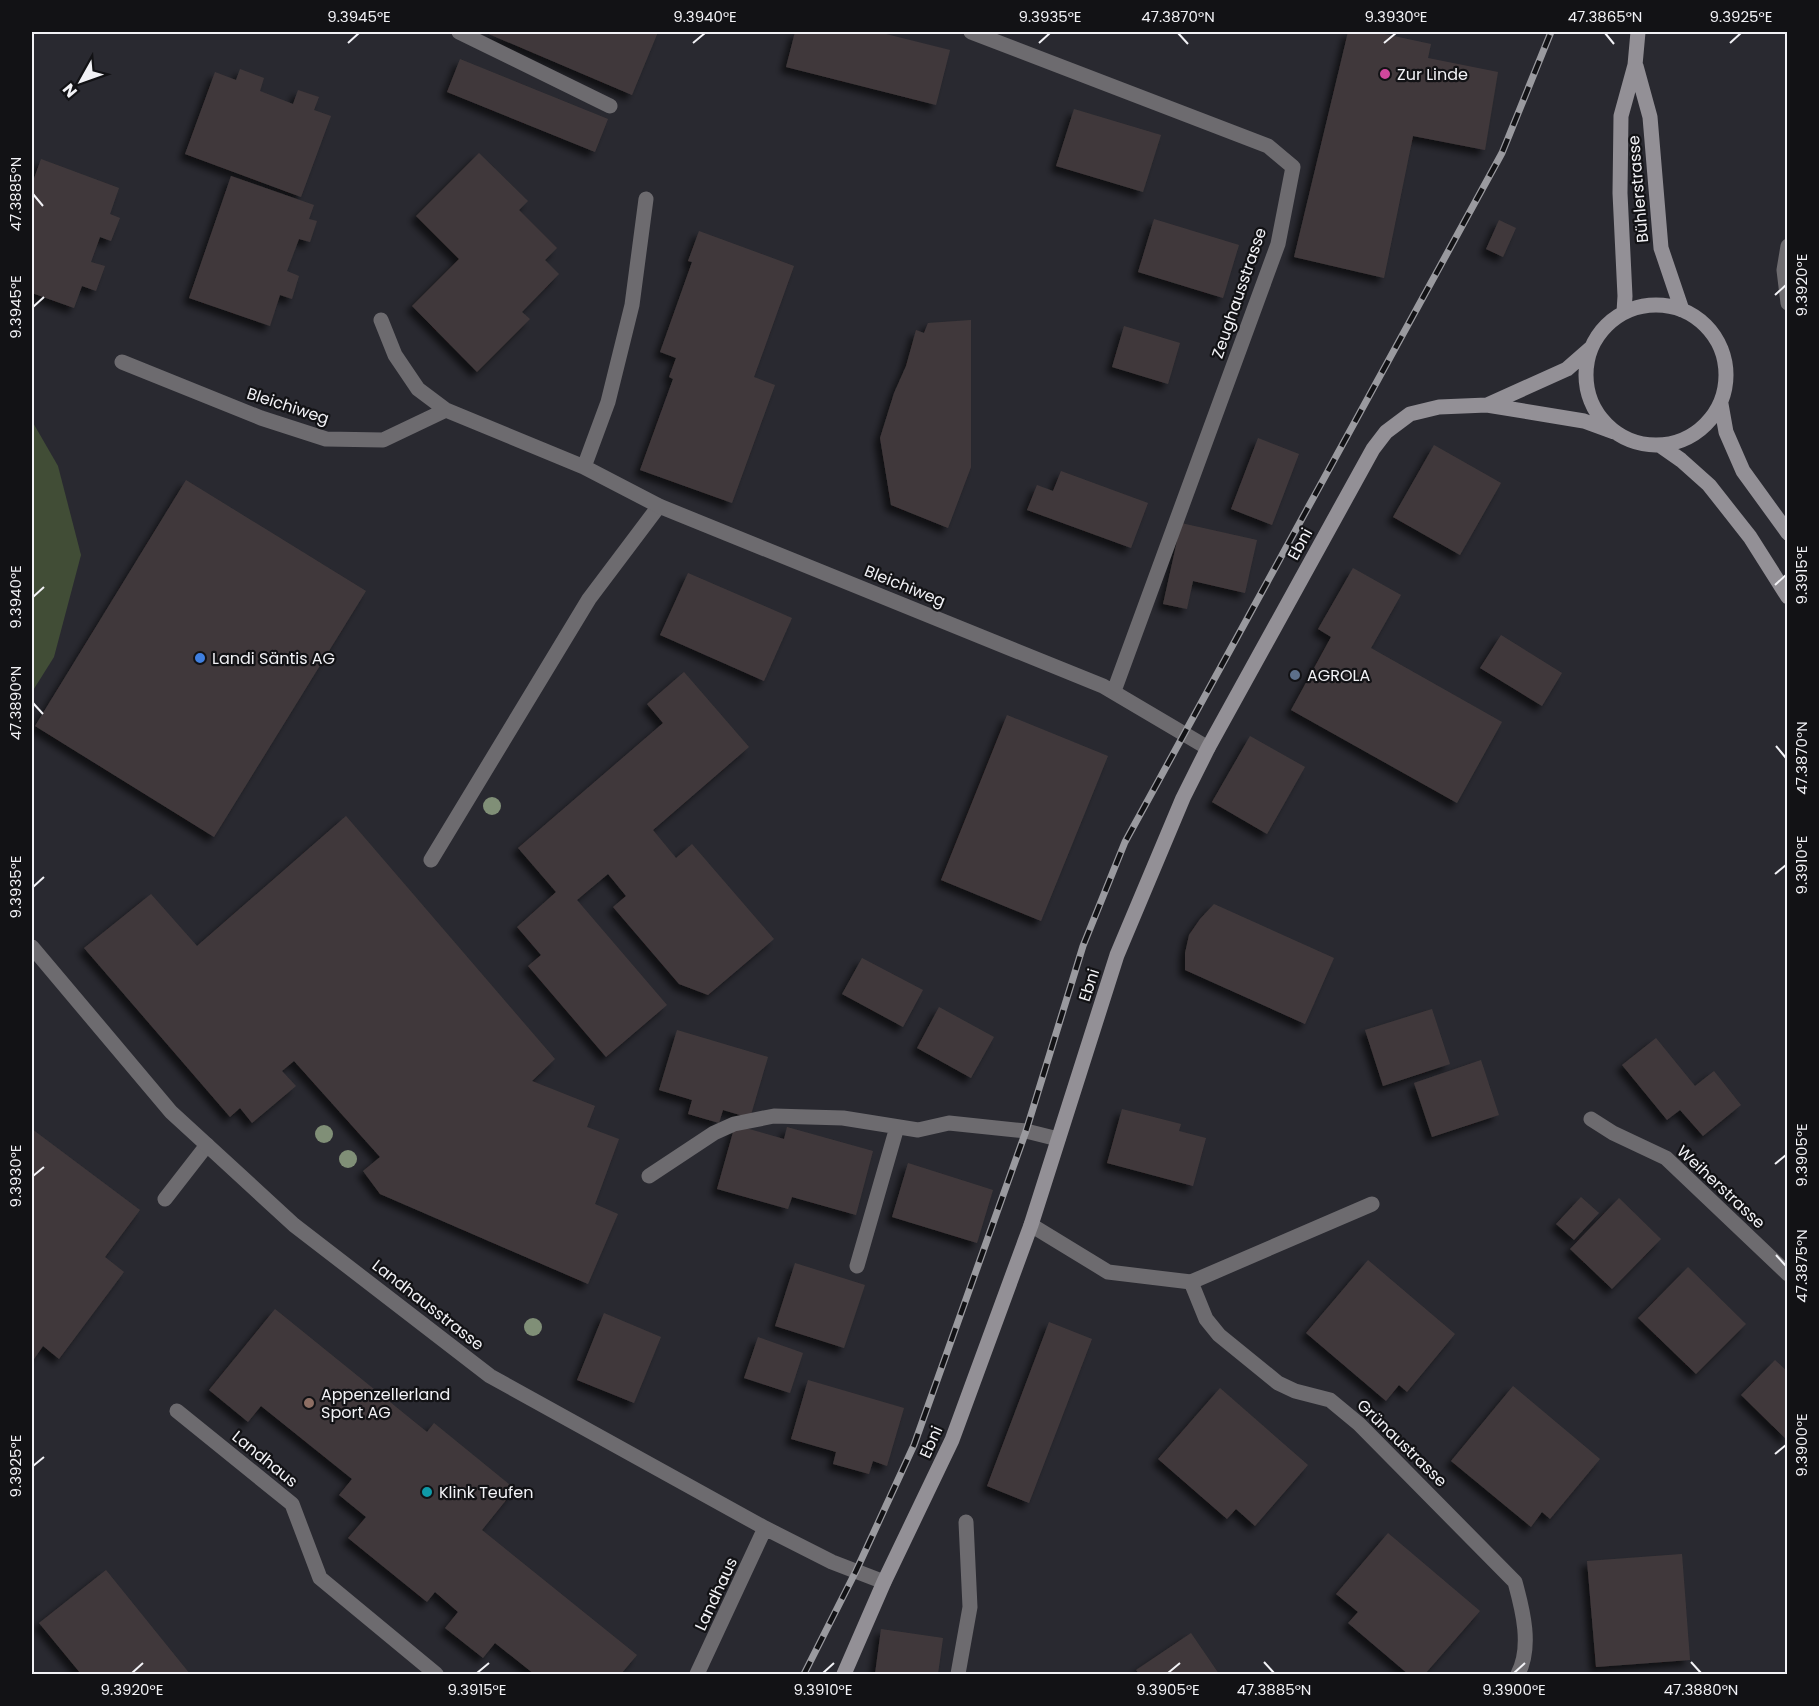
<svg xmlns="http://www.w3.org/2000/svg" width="1819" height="1706" viewBox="0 0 1819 1706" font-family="Poppins,sans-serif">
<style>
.green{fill:#414d36}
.building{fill:#41393b;filter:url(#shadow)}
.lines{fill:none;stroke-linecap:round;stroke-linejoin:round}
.lane{stroke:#6d6b6f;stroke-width:15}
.street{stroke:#6d6b6f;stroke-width:15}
.secondary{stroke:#939096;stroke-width:15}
.rail-casing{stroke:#9a9a9f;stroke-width:7}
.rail{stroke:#121215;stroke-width:4.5;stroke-dasharray:14;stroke-linecap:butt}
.tree{fill:#808f77}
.ticks{fill:none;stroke:#f2f2f6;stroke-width:2}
.hotel-dot{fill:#d1479c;stroke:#121215;stroke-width:2}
.shop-dot{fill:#3f7fe0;stroke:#121215;stroke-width:2}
.service-dot{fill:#5c6f8a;stroke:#121215;stroke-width:2}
.education-dot{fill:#8d6e63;stroke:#121215;stroke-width:2}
.culture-dot{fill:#0f9aa8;stroke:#121215;stroke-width:2}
.labels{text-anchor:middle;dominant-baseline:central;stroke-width:4.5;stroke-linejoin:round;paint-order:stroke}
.poi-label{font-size:16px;fill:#f2f2f6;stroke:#121215;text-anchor:start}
.street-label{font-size:16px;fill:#f2f2f6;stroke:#121215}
.neatline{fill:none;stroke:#f2f2f6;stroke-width:2}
.ticks-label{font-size:15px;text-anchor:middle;fill:#f2f2f6}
</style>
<defs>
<filter id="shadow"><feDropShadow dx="-5.5" dy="5.5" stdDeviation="3" flood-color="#0009"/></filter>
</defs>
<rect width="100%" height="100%" fill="#292930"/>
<path class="green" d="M 32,421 L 58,466 L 81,555 L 54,657 L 32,692 Z"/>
<path class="building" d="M 484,32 L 658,32 L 632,95 Z
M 795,32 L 878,32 L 950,50 L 936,105 L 786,67 Z
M 1348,32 L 1375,32 L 1431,44 L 1428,58 L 1498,72 L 1485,150 L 1413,136 L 1384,278 L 1294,257 Z
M 460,59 L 608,119 L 595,152 L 447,92 Z
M 240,69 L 264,78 L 260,91 L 293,104 L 298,90 L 319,97 L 314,110 L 331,116 L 301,197 L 185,154 L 215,72 L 236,80 Z
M 1074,109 L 1161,135 L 1143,192 L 1056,166 Z
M 479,153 L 528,201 L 519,210 L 557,248 L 545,260 L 559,274 L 522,312 L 530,319 L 477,372 L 412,306 L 459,259 L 416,216 Z
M 41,159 L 119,188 L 110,214 L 120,218 L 111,241 L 100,237 L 91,262 L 105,266 L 96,291 L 82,286 L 74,308 L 32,293 L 32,184 Z
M 231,176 L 314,205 L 309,219 L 317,221 L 310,242 L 299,239 L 287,271 L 299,276 L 292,299 L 280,295 L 270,326 L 189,298 Z
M 1154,219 L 1239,245 L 1223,298 L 1138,272 Z
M 1499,220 L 1516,228 L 1503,257 L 1486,249 Z
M 699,231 L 794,266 L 754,377 L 775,385 L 732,503 L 640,470 L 673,379 L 669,377 L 676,358 L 660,352 L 692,262 L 688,261 Z
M 971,320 L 971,467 L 948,528 L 891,505 L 880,438 L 894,393 L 906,366 L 916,330 L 924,333 L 928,323 Z
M 1124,326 L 1180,343 L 1168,384 L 1112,367 Z
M 1258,438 L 1299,454 L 1272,525 L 1231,509 Z
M 1434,445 L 1501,483 L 1460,555 L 1393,517 Z
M 1061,471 L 1148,503 L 1131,548 L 1027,510 L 1037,485 L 1053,491 Z
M 186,480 L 366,591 L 214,837 L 35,726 Z
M 1181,523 L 1257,540 L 1245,593 L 1193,581 L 1187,609 L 1163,604 Z
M 1353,568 L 1401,595 L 1371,648 L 1502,722 L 1457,803 L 1291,710 L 1331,637 L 1318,629 Z
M 688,573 L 792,618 L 764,681 L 660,635 Z
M 1501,635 L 1562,673 L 1542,706 L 1480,668 Z
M 684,672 L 749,747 L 653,830 L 676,858 L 692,844 L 774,939 L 708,995 L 679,984 L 613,907 L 626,896 L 608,874 L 577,900 L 667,1005 L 606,1057 L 528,966 L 541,955 L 517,927 L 556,892 L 518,848 L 663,723 L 647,704 Z
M 1007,715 L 1108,756 L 1041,921 L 941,880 Z
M 1250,736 L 1305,767 L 1267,834 L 1212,802 Z
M 346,816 L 555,1059 L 532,1081 L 595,1106 L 587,1127 L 619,1139 L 595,1204 L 618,1214 L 588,1284 L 380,1194 L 363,1171 L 380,1157 L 294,1061 L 282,1071 L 296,1086 L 252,1123 L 240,1108 L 230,1117 L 84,948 L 151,894 L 197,946 Z
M 1214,904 L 1334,958 L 1305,1024 L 1185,970 L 1185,953 L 1189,935 L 1200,919 Z
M 862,958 L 923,990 L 903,1027 L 842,994 Z
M 939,1007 L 994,1037 L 971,1078 L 917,1048 Z
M 1432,1009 L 1450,1064 L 1383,1086 L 1365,1030 Z
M 677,1030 L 768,1057 L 750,1118 L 723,1110 L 719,1123 L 688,1114 L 692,1100 L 659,1090 Z
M 1656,1038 L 1695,1086 L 1714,1071 L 1741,1105 L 1703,1136 L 1680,1110 L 1667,1120 L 1622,1065 Z
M 1481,1060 L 1499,1115 L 1432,1137 L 1414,1083 Z
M 1122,1109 L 1181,1124 L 1179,1131 L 1206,1138 L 1193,1186 L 1107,1163 Z
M 735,1125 L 784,1139 L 787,1127 L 873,1151 L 856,1215 L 792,1197 L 788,1209 L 717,1189 Z
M 32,1129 L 140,1210 L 105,1257 L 124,1272 L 59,1359 L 43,1346 L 32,1362 Z
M 908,1163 L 993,1190 L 977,1243 L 892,1217 Z
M 1581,1197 L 1599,1213 L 1574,1240 L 1556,1224 Z
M 1619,1198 L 1661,1239 L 1612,1289 L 1570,1249 Z
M 1368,1260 L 1455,1334 L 1407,1392 L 1399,1385 L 1386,1401 L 1306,1333 Z
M 795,1263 L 865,1285 L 844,1348 L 775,1326 Z
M 1688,1267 L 1746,1324 L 1696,1374 L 1638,1318 Z
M 275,1309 L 427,1432 L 434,1423 L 515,1489 L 482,1530 L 637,1655 L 621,1674 L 534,1674 L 495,1643 L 483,1658 L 445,1628 L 458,1612 L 435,1592 L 427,1602 L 348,1538 L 366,1517 L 339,1495 L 352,1479 L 261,1406 L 248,1422 L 209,1390 Z
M 604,1313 L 661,1337 L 634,1403 L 577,1380 Z
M 1049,1322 L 1092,1339 L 1029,1503 L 987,1486 Z
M 758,1337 L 803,1353 L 790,1393 L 744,1378 Z
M 1775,1360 L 1788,1372 L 1788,1441 L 1741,1395 Z
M 808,1380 L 904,1408 L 887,1466 L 873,1461 L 869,1474 L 833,1464 L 836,1452 L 791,1439 Z
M 1513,1386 L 1600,1459 L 1550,1519 L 1542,1512 L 1531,1527 L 1451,1461 Z
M 1220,1388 L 1308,1465 L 1255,1526 L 1236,1509 L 1227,1519 L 1158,1459 Z
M 1388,1533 L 1480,1611 L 1425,1674 L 1408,1674 L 1348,1623 L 1358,1612 L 1336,1594 Z
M 1682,1554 L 1690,1660 L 1596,1667 L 1587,1561 Z
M 106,1570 L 190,1674 L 81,1674 L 39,1623 Z
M 881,1629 L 943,1638 L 938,1674 L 875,1674 Z
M 1191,1633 L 1219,1674 L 1139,1674 L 1136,1670 Z"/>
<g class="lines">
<path class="lane" d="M 431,860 L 589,599 L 659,506
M 649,1176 L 714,1133 L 734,1124 L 774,1116 L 843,1118 L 918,1130 L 949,1123 L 1026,1131 L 1058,1139
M 165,1199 L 207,1145
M 857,1266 L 897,1127"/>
<path class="street" d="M 459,32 L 610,106
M 971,32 L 1268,146 L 1293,167 L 1278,244 L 1114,691
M 1788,246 L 1784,270 L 1788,303
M 381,320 L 395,355 L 418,389 L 446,410 L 584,467 L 659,506 L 1103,686 L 1208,748
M 122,362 L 261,418 L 326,439 L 383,440 L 446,410
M 584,467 L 608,402 L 632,305 L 646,199
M 32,947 L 171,1112 L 207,1145 L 294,1225 L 490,1376 L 765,1528 L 832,1562 L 884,1582
M 1591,1119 L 1613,1133 L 1666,1158 L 1788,1274
M 1031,1225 L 1108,1272 L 1191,1282 L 1372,1204
M 1191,1282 L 1206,1319 L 1219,1335 L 1278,1383 L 1295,1391 L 1330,1400 L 1359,1424 L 1515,1582 C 1523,1611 1532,1647 1518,1674
M 177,1411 L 292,1504 L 320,1578 L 436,1674
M 697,1674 L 765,1528
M 958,1674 L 970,1607 L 966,1522"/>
<path class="secondary" d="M 1636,66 L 1650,117 L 1661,248 L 1682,310
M1586 375a70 70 0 1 1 140 0a70 70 0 1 1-140 0Z
M 1624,312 L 1625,296 L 1620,193 L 1621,116 L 1635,65 L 1638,32
M 1721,404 L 1726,432 L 1743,471 L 1788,533
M 1487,405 L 1567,369 L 1591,348
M 1661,446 L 1681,460 L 1709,485 L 1750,537 L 1788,597
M 844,1674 L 884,1582 L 952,1440 L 1031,1225 L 1117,955 L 1183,798 L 1208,748 L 1373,449 L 1386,432 L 1410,414 L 1439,407 L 1487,405 L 1584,421 L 1614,432"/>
<defs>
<path id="rail" d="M 804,1674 L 856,1571 L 914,1445 L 1026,1131 L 1083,946 L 1125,842 L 1502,153 L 1551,32"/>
</defs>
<use href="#rail" class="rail-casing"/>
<use href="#rail" class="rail"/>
</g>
<g class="tree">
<circle cx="492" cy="806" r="9"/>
<circle cx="324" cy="1134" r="9"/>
<circle cx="348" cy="1159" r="9"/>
<circle cx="533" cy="1327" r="9"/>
</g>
<path class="ticks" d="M 1178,33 L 1188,44M 1605,33 L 1614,44M 348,43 L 359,33M 693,43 L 705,33M 1039,43 L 1050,33M 1384,43 L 1396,33M 1730,43 L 1741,33M 33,194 L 43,206M 1775,295 L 1786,285M 33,307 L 44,297M 1775,585 L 1786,575M 33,597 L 44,587M 33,703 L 43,714M 1776,746 L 1786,758M 1775,874 L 1786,865M 33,887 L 44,877M 1775,1164 L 1786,1155M 33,1176 L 44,1167M 1776,1255 L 1786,1266M 1775,1454 L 1786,1445M 33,1466 L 44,1457M 1264,1662 L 1274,1673M 1691,1662 L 1701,1673M 132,1673 L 143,1663M 477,1673 L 489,1663M 823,1673 L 834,1663M 1168,1673 L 1180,1663M 1514,1673 L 1525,1663"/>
<circle class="hotel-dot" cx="1385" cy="74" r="6"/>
<circle class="shop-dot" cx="200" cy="658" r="6"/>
<circle class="service-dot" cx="1295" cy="675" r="6"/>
<circle class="education-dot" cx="309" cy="1403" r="6"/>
<circle class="culture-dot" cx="427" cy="1492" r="6"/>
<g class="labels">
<g class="poi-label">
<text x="1397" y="74">Zur Linde</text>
<text x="212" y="658">Landi Säntis AG</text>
<text x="1307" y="675">AGROLA</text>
<text x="321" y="1394">Appenzellerland<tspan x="321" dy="18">Sport AG</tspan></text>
<text x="439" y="1492">Klink Teufen</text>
</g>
<g class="street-label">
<text transform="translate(1638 189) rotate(-95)">Bühlerstrasse</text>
<text transform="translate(1239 293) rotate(-71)">Zeughausstrasse</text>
<text transform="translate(288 406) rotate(18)">Bleichiweg</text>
<text transform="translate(1300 544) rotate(-61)">Ebni</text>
<text transform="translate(905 586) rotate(22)">Bleichiweg</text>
<text transform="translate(1089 985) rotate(-72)">Ebni</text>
<text transform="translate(1721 1187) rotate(43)">Weiherstrasse</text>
<text transform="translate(428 1305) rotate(38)">Landhausstrasse</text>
<text transform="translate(931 1442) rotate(-66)">Ebni</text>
<text transform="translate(1402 1443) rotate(44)">Grünaustrasse</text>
<text transform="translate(265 1459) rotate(39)">Landhaus</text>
<text transform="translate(716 1594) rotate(-65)">Landhaus</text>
</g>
</g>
<rect width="1819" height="1706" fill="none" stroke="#121215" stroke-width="66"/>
<g transform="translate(81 81) rotate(230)" stroke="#121215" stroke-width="4.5" paint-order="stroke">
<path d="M0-4.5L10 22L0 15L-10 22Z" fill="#f2f2f6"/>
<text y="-9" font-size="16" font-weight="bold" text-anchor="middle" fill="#f2f2f6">N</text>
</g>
<rect x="33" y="33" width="1753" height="1640" class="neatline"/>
<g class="ticks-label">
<text x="359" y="22">9.3945°E</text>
<text x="705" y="22">9.3940°E</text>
<text x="1050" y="22">9.3935°E</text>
<text x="1178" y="22">47.3870°N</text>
<text x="1396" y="22">9.3930°E</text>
<text x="1605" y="22">47.3865°N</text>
<text x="1741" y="22">9.3925°E</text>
<text transform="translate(16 194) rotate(-90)" y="5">47.3885°N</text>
<text transform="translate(1802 285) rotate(-90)" y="5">9.3920°E</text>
<text transform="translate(16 307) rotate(-90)" y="5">9.3945°E</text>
<text transform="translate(1802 575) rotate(-90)" y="5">9.3915°E</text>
<text transform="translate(16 597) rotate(-90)" y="5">9.3940°E</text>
<text transform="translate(16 703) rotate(-90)" y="5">47.3890°N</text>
<text transform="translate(1802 758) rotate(-90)" y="5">47.3870°N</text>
<text transform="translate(1802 865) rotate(-90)" y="5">9.3910°E</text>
<text transform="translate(16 887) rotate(-90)" y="5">9.3935°E</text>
<text transform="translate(1802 1155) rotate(-90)" y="5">9.3905°E</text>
<text transform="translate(16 1176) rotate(-90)" y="5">9.3930°E</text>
<text transform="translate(1802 1266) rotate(-90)" y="5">47.3875°N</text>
<text transform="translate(1802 1445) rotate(-90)" y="5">9.3900°E</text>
<text transform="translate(16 1466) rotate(-90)" y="5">9.3925°E</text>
<text x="132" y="1695">9.3920°E</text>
<text x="477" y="1695">9.3915°E</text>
<text x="823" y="1695">9.3910°E</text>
<text x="1168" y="1695">9.3905°E</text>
<text x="1274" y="1695">47.3885°N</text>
<text x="1514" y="1695">9.3900°E</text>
<text x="1701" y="1695">47.3880°N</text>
</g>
</svg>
